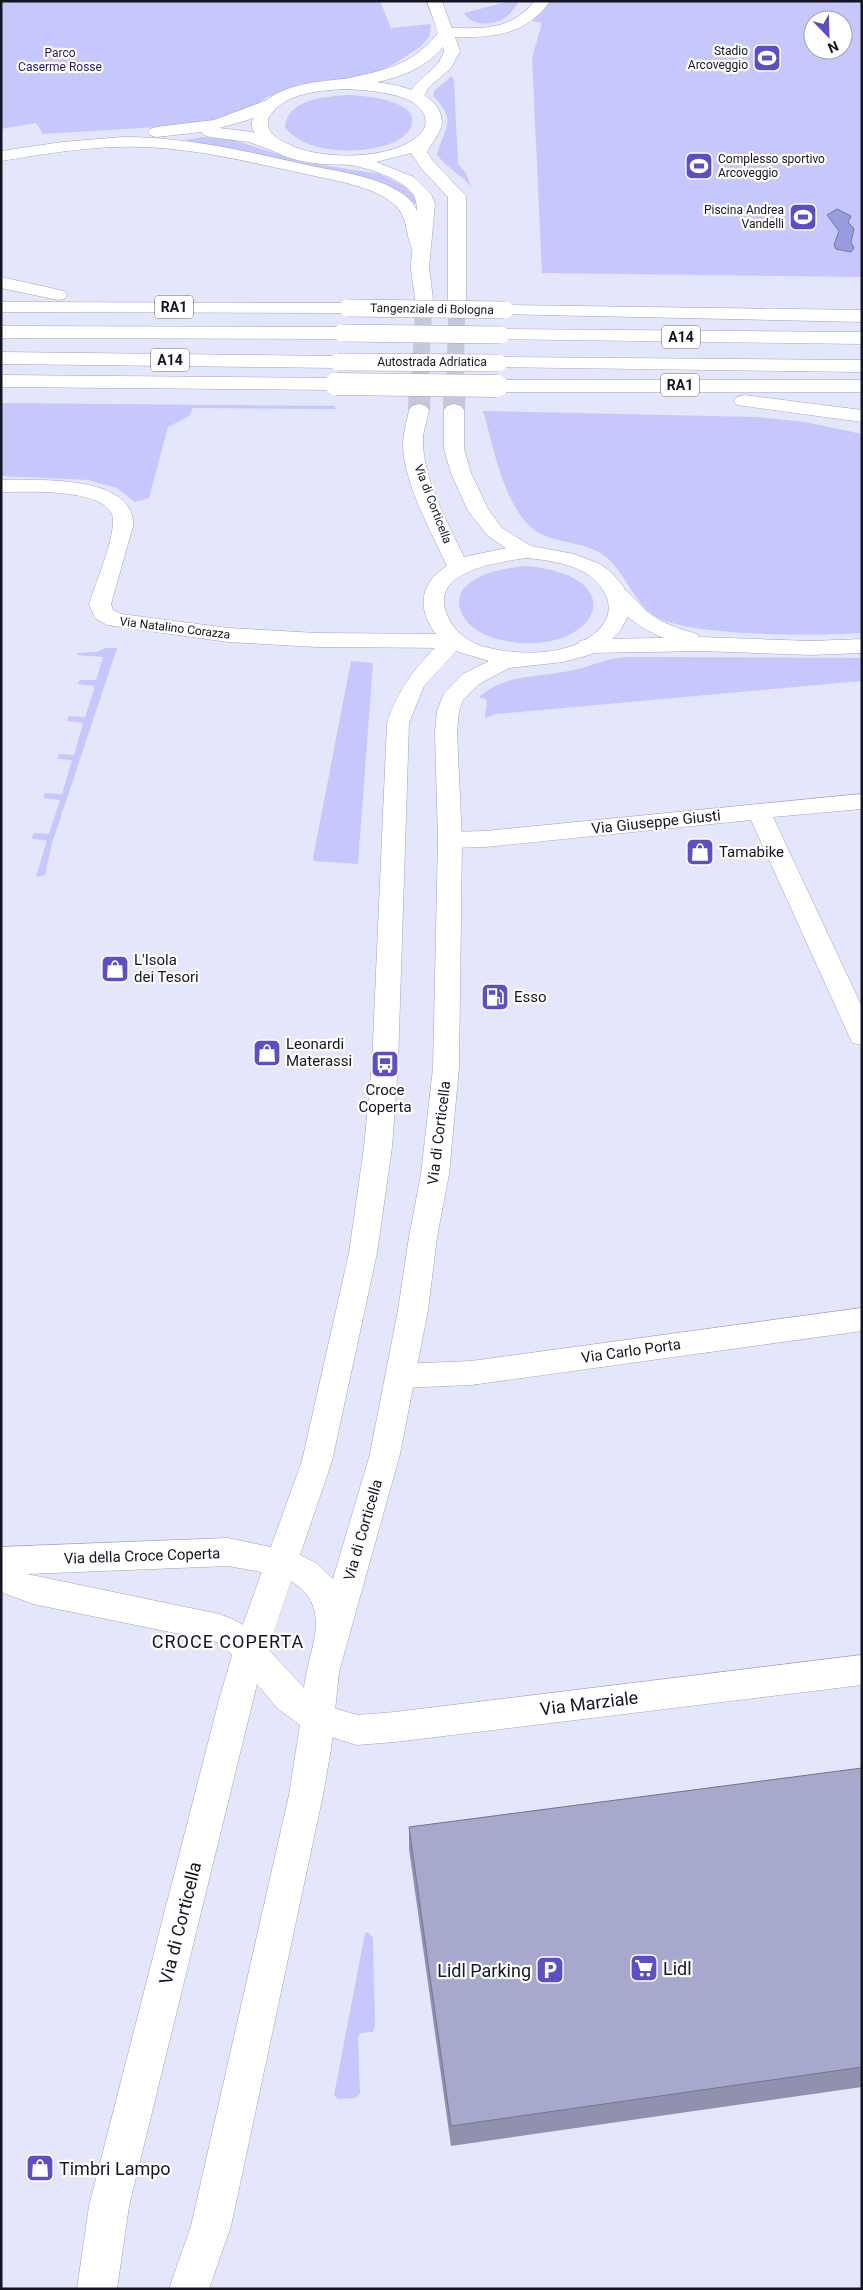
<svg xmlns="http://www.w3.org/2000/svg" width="863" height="2290" viewBox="0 0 863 2290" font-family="Roboto,sans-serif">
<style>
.green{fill:#c6c8fd;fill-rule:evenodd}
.water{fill:#9a9cdf;stroke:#7274a6}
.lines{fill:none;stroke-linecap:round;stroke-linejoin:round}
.primary-tunnel-far1{stroke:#c5c7db;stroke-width:17;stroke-dasharray:17 8;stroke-linecap:butt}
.primary-tunnel{stroke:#c5c7db;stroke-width:22;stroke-dasharray:22 11;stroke-linecap:butt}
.street-casing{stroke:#a0a2c4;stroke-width:1}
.secondary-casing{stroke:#a0a2c4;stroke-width:1}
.primary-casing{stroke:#a0a2c4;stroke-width:1}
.highway-casing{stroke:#a0a2c4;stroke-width:1}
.street{fill:#fff;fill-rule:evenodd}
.secondary{fill:#fff;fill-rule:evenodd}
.primary{fill:#fff;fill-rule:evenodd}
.highway{fill:#fff;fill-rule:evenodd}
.highway-bridge-far1-casing{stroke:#a0a2c4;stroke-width:18;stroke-linecap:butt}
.highway-bridge-casing{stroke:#a0a2c4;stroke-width:23;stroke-linecap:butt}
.highway-bridge-far1{stroke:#fff;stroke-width:17}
.highway-bridge{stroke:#fff;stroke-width:22}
.wall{fill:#9091af}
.building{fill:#a7a9cc;stroke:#75768f}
.labels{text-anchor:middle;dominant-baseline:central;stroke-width:4.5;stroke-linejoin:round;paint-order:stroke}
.far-poi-label{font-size:12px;fill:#151521;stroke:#fff;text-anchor:end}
.far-park-label{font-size:12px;fill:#251764;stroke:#fff}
.far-street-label{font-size:12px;fill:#151521;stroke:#fff}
.shield{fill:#fff;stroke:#5b5b64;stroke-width:1}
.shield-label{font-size:14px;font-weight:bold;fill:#151521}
.street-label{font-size:15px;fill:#151521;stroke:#fff}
.poi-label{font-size:15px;fill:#151521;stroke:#fff;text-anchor:start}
.quarter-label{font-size:18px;letter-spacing:1px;fill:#151521;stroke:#fff}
.near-street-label{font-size:18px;fill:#151521;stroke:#fff}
.near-poi-label{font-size:18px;fill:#151521;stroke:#fff;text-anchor:start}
</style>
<rect width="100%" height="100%" fill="#e4e6fc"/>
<path class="green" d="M 1,1 L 380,1 L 391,28 L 431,24 L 429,37 L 420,47 L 394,64 L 374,74 L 289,89 L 267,97 L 252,107 L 218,120 L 159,127 L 43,134 L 36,123 L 1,129 Z
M 510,1 L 520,1 C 515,7 510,15 503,19 C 491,26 471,26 464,13 Z
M 551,1 L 862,1 L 862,277 L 542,273 L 532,58 L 542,23 L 532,21 ZM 813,20 L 843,20 L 843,50 L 813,50 Z
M 452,76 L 454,81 L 458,164 L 466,173 L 471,187 C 461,174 447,168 437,155 C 444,127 458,122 434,97 L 434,91 Z
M 345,95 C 360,95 418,99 412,124 C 410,131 405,135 400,139 C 371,156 306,156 285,127 C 287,100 323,97 345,95 Z
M 203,137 L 227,138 L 303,162 L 380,174 L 404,186 L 421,203 L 415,204 L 404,196 L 283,160 L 184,140 Z
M 1,403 L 335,406 L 335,409 L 193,408 L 189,416 L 168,427 L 149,498 L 135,502 L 117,488 L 88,480 L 1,476 Z
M 483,411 L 758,417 L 805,422 L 862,434 L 862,633 C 821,636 683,637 653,615 C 631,599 625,570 602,554 C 585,543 560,543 541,534 C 505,516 494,447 483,411 Z
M 528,566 C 644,579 588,663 497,639 C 482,635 465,625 460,609 C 451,576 507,567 528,566 Z
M 106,648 L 117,648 L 52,843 L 45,875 L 36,877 L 47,840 L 31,839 L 34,833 L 49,834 L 60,800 L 43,798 L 45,793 L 62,794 L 72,760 L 57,759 L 59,754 L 74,755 L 83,723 L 67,721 L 69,716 L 85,717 L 95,686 L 78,684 L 80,680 L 96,680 L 103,657 L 77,655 L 78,653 L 96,652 Z
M 626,657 L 862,658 L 862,681 L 496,714 L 485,718 L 487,700 L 479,697 C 507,672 544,678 578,669 C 594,665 608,658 626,657 Z
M 351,661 L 373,663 L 358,864 L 314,861 L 313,858 Z
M 368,1932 L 373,1938 L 375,2027 L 373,2032 L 361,2033 L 358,2037 L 360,2094 L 355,2098 L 338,2099 L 334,2095 L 365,1933 Z"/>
<path class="water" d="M 837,209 L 851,216 L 848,222 L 854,229 L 851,242 L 854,248 L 851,252 L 836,249 L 834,245 L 839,231 L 827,215 Z"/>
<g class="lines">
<path class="primary-tunnel-far1" d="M 420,381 L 424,299
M 455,381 L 457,300"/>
<path class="primary-tunnel" d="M 419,410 L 420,380
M 454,410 L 455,380"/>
<defs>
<path id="street" d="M 535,1 L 550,1 C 530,30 502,37 468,37 C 459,37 449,38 441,36 L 438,33 L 441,30 L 446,28 C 484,28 508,32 535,1 Z
M 1,480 C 35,480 136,474 133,526 L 111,604 L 113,610 L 121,614 L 228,628 L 317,633 L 454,634 L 462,636 L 465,641 L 462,646 L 454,648 L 317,647 L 228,642 L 107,625 L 95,618 L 89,604 C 96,582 114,541 113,519 C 110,487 25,492 1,492 Z
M 862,794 L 862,809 L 773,817 L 862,1007 L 862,1045 L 853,1043 L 849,1036 L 751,820 L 485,847 L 450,848 L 441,845 L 438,840 L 441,835 L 450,832 L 485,831 Z
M 862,1308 L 862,1331 L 471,1385 L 400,1388 L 389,1384 L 385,1376 L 389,1368 L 400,1364 L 471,1361 Z
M 862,1655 L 862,1685 L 395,1742 L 357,1745 L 305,1729 L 300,1718 L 305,1707 L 317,1703 L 357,1715 L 395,1712 Z"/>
<path id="secondary" d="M 427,1 L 442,1 L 460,51 L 451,68 L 428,88 L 422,101 L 410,101 L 408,98 C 415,77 439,71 444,51 L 443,47 C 423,71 394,79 364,85 C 355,87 346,90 337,87 L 335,84 L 337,81 C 380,70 408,70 438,33 Z
M 228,1538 L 294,1552 L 299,1562 L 294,1572 L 283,1576 L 228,1566 L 27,1574 L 219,1614 C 240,1621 257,1631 267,1652 L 262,1662 L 250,1667 C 233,1660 229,1648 214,1641 L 33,1604 L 1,1592 L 1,1547 Z"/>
<path id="primary" d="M 343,79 C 370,81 440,84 442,121 C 443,131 431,143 427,152 L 433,161 L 466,196 L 466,300 L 463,304 L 451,304 L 448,300 L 448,197 L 421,168 L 411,153 L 376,162 L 414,177 L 431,194 L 435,204 L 429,268 L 433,299 L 430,303 L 418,303 L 415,299 C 414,289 412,279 411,269 C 410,249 424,211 413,194 C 404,179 365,167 350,165 C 341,164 332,165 323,164 C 301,162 272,156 258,138 C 251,129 250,123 255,114 C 271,85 314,82 343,79 ZM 343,89 C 365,90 419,92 425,117 C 426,123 426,127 422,132 C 396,162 315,161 284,142 C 274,137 266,131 268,119 C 282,93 317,91 343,89 Z
M 419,404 L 426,406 L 429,410 C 427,421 422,433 423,445 C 425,483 448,523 464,557 L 506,548 L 488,536 L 468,511 L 451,473 L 444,449 L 444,410 L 447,406 L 454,404 L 461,406 L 464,410 L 464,449 L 471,473 L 488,509 L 502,528 L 531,546 L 574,554 L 600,564 L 611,572 L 623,586 L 629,599 L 630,612 L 620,631 L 605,646 L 589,655 L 563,662 L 509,668 L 479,684 L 463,700 L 459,711 L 457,732 L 462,840 L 459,1068 L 449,1174 L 437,1237 L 428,1310 L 400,1454 L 339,1672 L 331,1749 L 323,1795 L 231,2226 L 209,2289 L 169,2289 L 191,2226 L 289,1795 L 300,1725 L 277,1708 L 257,1684 L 129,2206 L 117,2289 L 77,2289 L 89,2206 L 219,1700 L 233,1652 L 302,1461 L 349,1253 L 364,1147 L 372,1064 L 387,723 C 398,689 416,666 442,641 C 418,616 415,586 447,566 C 431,531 404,484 403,445 C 403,433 407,421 409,410 L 412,406 ZM 526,558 C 556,561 595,566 607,598 C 610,606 609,616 604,623 C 580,659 511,657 476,644 C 463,638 452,628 447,615 C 428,571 498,562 526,558 ZM 456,651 L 489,661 L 463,674 L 444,693 L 437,711 L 435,732 L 438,840 L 433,1068 L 421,1174 L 409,1237 L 398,1310 L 370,1454 L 333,1579 L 316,1563 L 300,1555 L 332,1461 L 377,1253 L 392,1147 L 398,1064 L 409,723 L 424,686 ZM 291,1581 C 335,1608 308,1649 304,1688 L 268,1649 Z"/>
<path id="highway" d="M 270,99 L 276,101 L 278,104 L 276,107 L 248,120 L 219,128 L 252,132 L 291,145 L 293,149 L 291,153 L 279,153 L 249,142 L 210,137 L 204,135 L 202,132 L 156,137 L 150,135 L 148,132 L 150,129 L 156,127 L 214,120 Z
M 123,137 C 186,137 246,151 307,165 C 339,172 382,176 408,198 C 421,211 426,233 430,250 L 427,254 L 415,254 C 405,240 409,217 395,205 C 372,185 335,181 306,174 C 253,163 199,149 145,147 C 97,145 49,153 1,161 L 1,151 L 62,142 Z
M 1,277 L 64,291 L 67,295 L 64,299 L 58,300 L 1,288 Z
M 1,302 L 348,303 L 354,304 L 357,308 L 354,312 L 348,313 L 1,312 Z
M 505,305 L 862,310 L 862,322 L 499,314 L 496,310 L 499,306 Z
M 1,326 L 342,327 L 349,329 L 351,333 L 349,337 L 342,339 L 1,338 Z
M 501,329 L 862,332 L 862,344 L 494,339 L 492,335 L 494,331 Z
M 1,352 L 338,356 L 345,358 L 347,362 L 345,366 L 338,368 L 1,364 Z
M 499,357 L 862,360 L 862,372 L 492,367 L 490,363 L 492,359 Z
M 1,375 L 336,378 L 343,380 L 346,384 L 343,388 L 336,390 L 1,387 Z
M 497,380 L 862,380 L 862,392 L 497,392 L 490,390 L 487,386 L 490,382 Z
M 744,395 L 862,410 L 862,422 L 737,405 L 734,401 L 737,397 Z
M 616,586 C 630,589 638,605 649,613 C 663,624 680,629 697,634 L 699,637 L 811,641 L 862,639 L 862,653 L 811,655 L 702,651 L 588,653 L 580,651 L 577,646 L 580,641 L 588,639 L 664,638 C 640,629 620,613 605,592 L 608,587 Z"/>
</defs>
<use href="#street" class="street-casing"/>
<use href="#secondary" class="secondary-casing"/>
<use href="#primary" class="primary-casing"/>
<use href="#highway" class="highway-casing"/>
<use href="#street" class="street"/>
<use href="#secondary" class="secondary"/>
<use href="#primary" class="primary"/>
<use href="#highway" class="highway"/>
<defs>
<path id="highway-bridge-far1" d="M 348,308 L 505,310
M 342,333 L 501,335
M 338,362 L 499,363"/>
<path id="highway-bridge" d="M 336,384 L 497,386"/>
</defs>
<use href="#highway-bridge-far1" class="highway-bridge-far1-casing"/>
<use href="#highway-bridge" class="highway-bridge-casing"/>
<use href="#highway-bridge-far1" class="highway-bridge-far1"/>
<use href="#highway-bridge" class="highway-bridge"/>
</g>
<path class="wall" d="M 862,1768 L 862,2087 L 451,2146 L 409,1849 L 409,1827 Z"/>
<path class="building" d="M 862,1768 L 862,2067 L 451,2126 L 409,1827 Z"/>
<defs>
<symbol id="stadium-square" viewBox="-11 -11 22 22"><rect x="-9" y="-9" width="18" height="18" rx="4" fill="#5b4ec6" stroke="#fff"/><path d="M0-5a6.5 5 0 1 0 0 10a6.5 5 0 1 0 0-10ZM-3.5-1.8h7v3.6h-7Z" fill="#fff"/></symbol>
<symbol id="shop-square" viewBox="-11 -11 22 22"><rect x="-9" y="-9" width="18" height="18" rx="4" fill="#5b4ec6" stroke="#fff"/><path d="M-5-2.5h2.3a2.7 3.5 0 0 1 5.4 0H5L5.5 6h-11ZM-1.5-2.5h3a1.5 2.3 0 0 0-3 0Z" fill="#fff"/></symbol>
<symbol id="fuel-square" viewBox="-11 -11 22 22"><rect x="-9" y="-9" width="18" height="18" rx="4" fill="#5b4ec6" stroke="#fff"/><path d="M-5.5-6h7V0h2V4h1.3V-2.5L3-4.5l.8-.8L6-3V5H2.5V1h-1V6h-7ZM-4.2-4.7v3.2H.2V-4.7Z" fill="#fff"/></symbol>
<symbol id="bus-square" viewBox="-11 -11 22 22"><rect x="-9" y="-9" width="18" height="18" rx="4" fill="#5b4ec6" stroke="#fff"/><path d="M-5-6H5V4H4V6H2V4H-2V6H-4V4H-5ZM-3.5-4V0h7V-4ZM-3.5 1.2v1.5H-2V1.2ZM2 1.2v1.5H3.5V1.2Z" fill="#fff"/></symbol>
<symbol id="supermarket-square" viewBox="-11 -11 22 22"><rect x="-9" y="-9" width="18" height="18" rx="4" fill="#5b4ec6" stroke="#fff"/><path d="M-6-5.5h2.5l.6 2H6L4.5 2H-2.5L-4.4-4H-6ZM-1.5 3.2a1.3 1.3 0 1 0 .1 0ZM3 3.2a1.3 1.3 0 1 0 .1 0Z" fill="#fff"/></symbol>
<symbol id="parking-square" viewBox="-11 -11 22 22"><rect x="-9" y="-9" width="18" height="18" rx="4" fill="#5b4ec6" stroke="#fff"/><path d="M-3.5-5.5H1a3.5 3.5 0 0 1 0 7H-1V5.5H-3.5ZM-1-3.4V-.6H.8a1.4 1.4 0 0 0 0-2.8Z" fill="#fff"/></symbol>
</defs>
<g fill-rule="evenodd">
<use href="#stadium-square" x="751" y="42" width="32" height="32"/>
<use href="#stadium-square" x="683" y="150" width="32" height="32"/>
<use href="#stadium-square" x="787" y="201" width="32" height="32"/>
<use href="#shop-square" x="684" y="836" width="32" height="32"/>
<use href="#shop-square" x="99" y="953" width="32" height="32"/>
<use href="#fuel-square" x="479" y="981" width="32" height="32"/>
<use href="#shop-square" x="251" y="1037" width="32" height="32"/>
<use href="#bus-square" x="369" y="1048" width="32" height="32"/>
<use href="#supermarket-square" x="628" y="1952" width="32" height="32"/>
<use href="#parking-square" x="534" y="1954" width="32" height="32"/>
<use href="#shop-square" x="24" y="2152" width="32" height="32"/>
</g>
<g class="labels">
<g class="far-poi-label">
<text x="748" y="51">Stadio<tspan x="748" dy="14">Arcoveggio</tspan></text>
<text x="718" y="159" text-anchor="start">Complesso sportivo<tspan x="718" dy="14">Arcoveggio</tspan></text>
<text x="784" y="210">Piscina Andrea<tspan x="784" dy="14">Vandelli</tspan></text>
</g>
<g class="far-park-label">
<text x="60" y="53">Parco<tspan x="60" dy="14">Caserme Rosse</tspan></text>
</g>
<g class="far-street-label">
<text transform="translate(432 309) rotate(1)">Tangenziale di Bologna</text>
<text x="432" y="362">Autostrada Adriatica</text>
<text transform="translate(433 504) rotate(69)">Via di Corticella</text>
<text transform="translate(175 628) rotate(7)">Via Natalino Corazza</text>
</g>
<g class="shield">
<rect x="155" y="295.5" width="38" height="23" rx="4"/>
<rect x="662" y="325.5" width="38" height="23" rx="4"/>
<rect x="151" y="348.5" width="38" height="23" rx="4"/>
<rect x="661" y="373.5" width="38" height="23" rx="4"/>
</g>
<g class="shield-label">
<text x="174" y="307">RA1</text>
<text x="681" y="337">A14</text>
<text x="170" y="360">A14</text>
<text x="680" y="385">RA1</text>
</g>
<g class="street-label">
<text transform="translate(656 822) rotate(-6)">Via Giuseppe Giusti</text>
<text transform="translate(439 1133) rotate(-83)">Via di Corticella</text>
<text transform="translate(631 1351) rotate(-8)">Via Carlo Porta</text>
<text transform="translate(363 1530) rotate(-74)">Via di Corticella</text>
<text transform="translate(142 1556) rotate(-2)">Via della Croce Coperta</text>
</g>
<g class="poi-label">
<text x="719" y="852">Tamabike</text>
<text x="134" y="960">L'Isola<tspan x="134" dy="17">dei Tesori</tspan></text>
<text x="514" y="997">Esso</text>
<text x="286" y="1044">Leonardi<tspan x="286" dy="17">Materassi</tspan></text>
<text x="385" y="1090" text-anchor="middle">Croce<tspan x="385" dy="17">Coperta</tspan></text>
</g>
<g class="quarter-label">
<text x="228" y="1641">CROCE COPERTA</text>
</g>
<g class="near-street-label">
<text transform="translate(589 1703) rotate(-7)">Via Marziale</text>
<text transform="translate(180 1923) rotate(-76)">Via di Corticella</text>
</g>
<g class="near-poi-label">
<text x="663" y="1968">Lidl</text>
<text x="531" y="1970" text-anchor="end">Lidl Parking</text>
<text x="59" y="2168">Timbri Lampo</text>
</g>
</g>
<rect width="863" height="2290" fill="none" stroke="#151521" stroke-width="5"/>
<g transform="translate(828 35) rotate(157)"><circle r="24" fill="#ffffff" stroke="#a1a1a6"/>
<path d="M0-4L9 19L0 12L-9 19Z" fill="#5b4ec6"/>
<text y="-8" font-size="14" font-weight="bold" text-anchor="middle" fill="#151521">N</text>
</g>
</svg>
